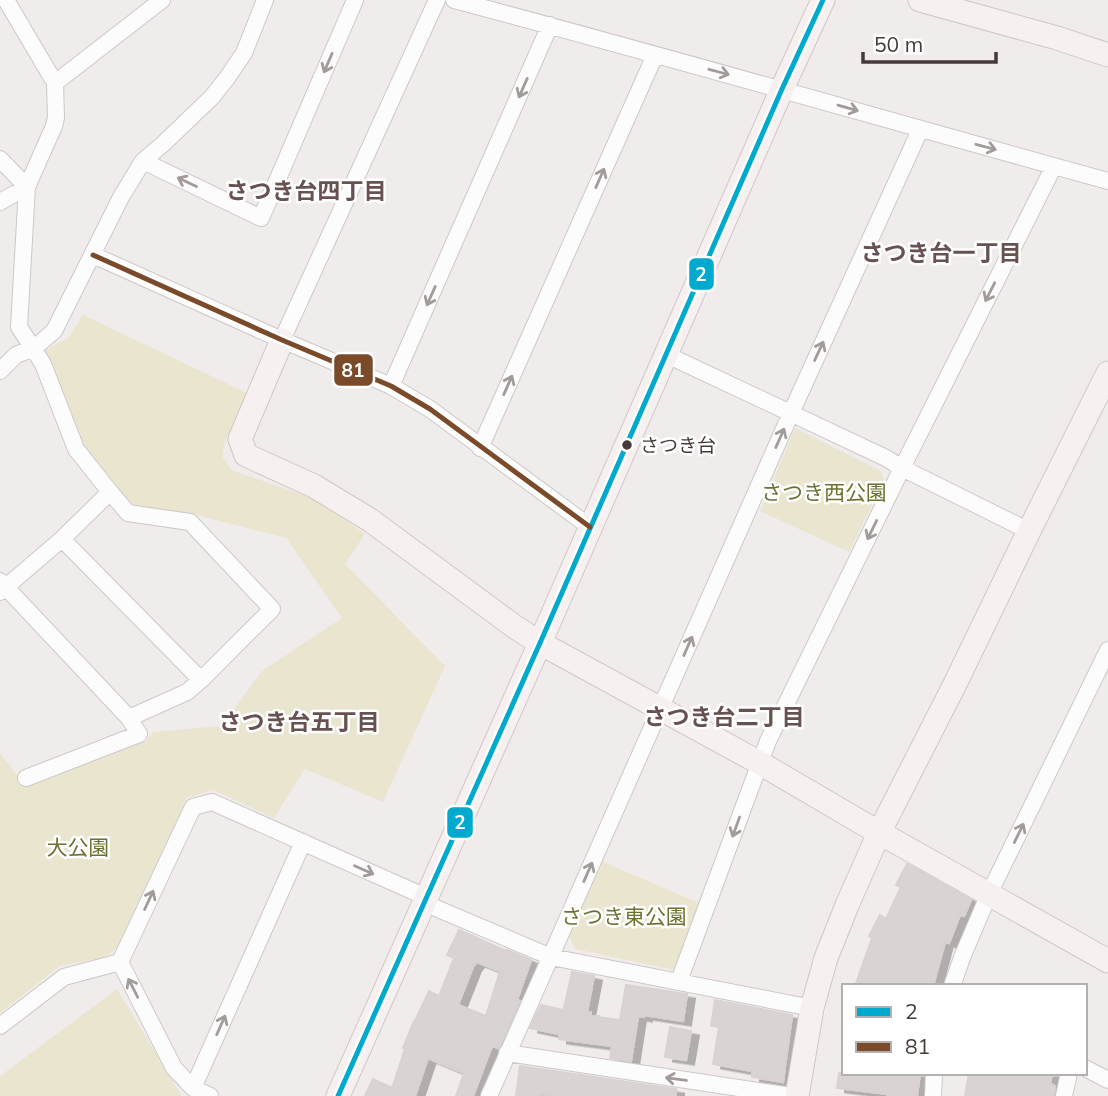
<svg xmlns="http://www.w3.org/2000/svg" width="1108" height="1096" viewBox="0 0 1108 1096" font-family="Mulish,'Noto Sans JP',sans-serif">
<style>
.green{fill:#e9e5cf}
.building{fill:#d9d3d3;stroke:#d9d2d2;stroke-width:2;fill-rule:evenodd;filter:url(#shadow)}
.lines{fill:none;stroke-linecap:round;stroke-linejoin:round}
.street-casing{stroke:#cdc8c8;stroke-width:18}
.secondary-casing{stroke:#d0c7c5;stroke-width:25}
.street{stroke:#fdfcfc;stroke-width:16}
.secondary{stroke:#f6f1f0;stroke-width:23}
.bus-1-casing{stroke:#fff;stroke-width:10}
.bus-2-casing{stroke:#fff;stroke-width:10}
.bus-1{stroke:#00a9ce;stroke-width:5}
.bus-2{stroke:#7a4b2a;stroke-width:5}
.oneway{stroke:#a29b9a}
.bus-dot{fill:#463a39;stroke:#fff;stroke-width:2.5}
.labels{text-anchor:middle;dominant-baseline:central;stroke-width:5;stroke-linejoin:round;paint-order:stroke}
.bus-label{font-size:19px;fill:#463a39;stroke:#fff;text-anchor:start}
.park-label{font-size:21px;fill:#6c7232;stroke:#fff}
.neighbourhood-label{font-size:23px;font-weight:bold;fill:#675251;stroke:#fff}
.line-badge{stroke:#fff;stroke-width:2.5}
.badge-label{font-size:19px;text-anchor:middle;font-weight:bold;fill:#fff}
</style>
<defs>
<filter id="shadow"><feDropShadow dx="8" dy="4.5" stdDeviation="0" flood-color="#0004"/></filter>
</defs>
<rect width="100%" height="100%" fill="#f1ecec"/>
<path class="green" d="M 83,315 L 247,393 L 224,444 L 223,458 L 232,470 L 314,499 L 365,534 L 345,564 L 445,666 L 383,802 L 305,769 L 274,818 L 213,790 L 187,798 L 117,948 L 105,957 L 60,966 L 0,1013 L 0,753 L 24,784 L 146,741 L 153,732 L 221,726 L 262,671 L 342,618 L 286,538 L 196,515 L 140,509 L 119,495 L 84,448 L 44,351 L 68,338 Z
M 795,428 L 881,471 L 884,481 L 849,552 L 760,511 Z
M 601,861 L 699,903 L 674,970 L 575,949 L 569,936 Z
M 117,989 L 182,1096 L 0,1096 L 0,1076 Z"/>
<path class="building" d="M 907,864 L 971,900 L 964,916 L 960,915 L 949,943 L 945,942 L 933,986 L 855,986 L 872,938 L 869,936 L 880,915 L 886,919 L 901,887 L 896,885 Z
M 459,930 L 506,951 L 507,950 L 531,960 L 517,1000 L 520,1001 L 500,1046 L 498,1048 L 492,1046 L 473,1096 L 456,1096 L 464,1073 L 428,1058 L 415,1096 L 365,1096 L 373,1079 L 392,1088 L 405,1049 L 403,1048 L 414,1021 L 415,1021 L 429,991 L 439,996 L 454,958 L 447,955 ZM 477,962 L 500,971 L 486,1016 L 458,1005 L 473,967 Z
M 572,972 L 594,976 L 587,1012 L 591,1012 L 591,1016 L 620,1020 L 626,985 L 687,994 L 683,1021 L 644,1015 L 644,1017 L 638,1016 L 631,1061 L 610,1058 L 612,1046 L 559,1039 L 559,1034 L 530,1028 L 541,1005 L 563,1010 L 564,1008 Z
M 715,1000 L 792,1015 L 783,1082 L 752,1077 L 752,1071 L 713,1064 L 719,1027 L 711,1026 Z
M 670,1027 L 691,1031 L 686,1060 L 665,1057 Z
M 520,1066 L 676,1089 L 676,1096 L 560,1096 L 539,1094 L 539,1096 L 516,1096 Z
M 839,1073 L 920,1073 L 917,1096 L 887,1096 L 887,1094 L 837,1088 Z
M 969,1073 L 1052,1073 L 1050,1084 L 1055,1086 L 1054,1096 L 965,1096 Z"/>
<g class="lines">
<defs>
<path id="street" d="M 6,0 L 55,83 L 56,118 L 54,126 L 27,187 L 19,327 L 43,364 L 76,449 L 110,492 L 128,513 L 190,522 L 272,609 L 201,680 L 187,692 L 129,718
M 454,0 C 673,58 890,121 1108,181
M 55,83 L 162,0
M 0,159 L 27,187
M 143,161 L 261,218 L 355,0
M 0,202 L 27,187
M 93,255 L 282,340 L 391,386 L 430,409 L 590,527
M 282,340 L 437,0
M 665,354 L 886,458 L 902,468 L 1029,531
M 0,371 L 16,355 L 34,348 L 54,331 L 121,197 L 143,161 L 163,144 L 212,97 L 227,78 L 244,53 L 265,0
M 391,386 L 550,25
M 480,448 L 655,55
M 62,539 L 201,680
M 0,581 L 129,718 L 139,734 L 26,778
M 0,592 L 62,539 L 110,492
M 424,903 L 551,957 L 812,1008
M 120,962 L 193,807 L 212,802 L 426,897
M 120,962 L 174,1068 L 193,1088 L 210,1096
M 679,981 L 768,741 L 902,468 L 1054,166
M 952,986 L 963,955 L 989,894 L 1108,650
M 0,1026 L 64,977 L 120,962
M 507,1053 L 792,1096
M 1085,1068 L 1108,1080
M 193,1088 L 303,842
M 489,1096 L 791,413 L 920,130
M 933,1096 L 934,1073
M 1064,1096 L 1069,1073"/>
<path id="secondary" d="M 920,0 L 1057,38 L 1108,55
M 282,340 L 240,439 L 246,455 L 314,486 L 370,520 L 515,627 L 540,643 L 760,763 L 864,824 L 1108,961
M 338,1096 L 540,643 L 782,89 L 823,0
M 797,1096 L 812,1008 L 826,958 L 848,903 L 879,833 L 955,684 L 1029,531 L 1108,373"/>
</defs>
<use href="#street" class="street-casing"/>
<use href="#secondary" class="secondary-casing"/>
<use href="#street" class="street"/>
<use href="#secondary" class="secondary"/>
<defs>
<path id="bus-1" d="M 338,1096 L 540,643 L 782,89 L 823,0"/>
<path id="bus-2" d="M 93,255 L 282,340 L 391,386 L 430,409 L 590,527"/>
</defs>
<use href="#bus-1" class="bus-1-casing"/>
<use href="#bus-2" class="bus-2-casing"/>
<use href="#bus-1" class="bus-1"/>
<use href="#bus-2" class="bus-2"/>
</g>
<defs><path id="oneway-shaft" d="M-6 0H5M1.5-3L5.5 0L1.5 3" fill="none" stroke-width="1.6" stroke-linecap="round" stroke-linejoin="round" transform="scale(1.75)"/></defs>
<g class="oneway">
<use href="#oneway-shaft" transform="translate(328 63) rotate(113)"/>
<use href="#oneway-shaft" transform="translate(719 72) rotate(15)"/>
<use href="#oneway-shaft" transform="translate(523 88) rotate(114)"/>
<use href="#oneway-shaft" transform="translate(848 108) rotate(16)"/>
<use href="#oneway-shaft" transform="translate(986 147) rotate(15)"/>
<use href="#oneway-shaft" transform="translate(600 178) rotate(-66)"/>
<use href="#oneway-shaft" transform="translate(187 182) rotate(-154)"/>
<use href="#oneway-shaft" transform="translate(990 292) rotate(117)"/>
<use href="#oneway-shaft" transform="translate(431 296) rotate(114)"/>
<use href="#oneway-shaft" transform="translate(819 351) rotate(-65)"/>
<use href="#oneway-shaft" transform="translate(508 385) rotate(-66)"/>
<use href="#oneway-shaft" transform="translate(780 438) rotate(-66)"/>
<use href="#oneway-shaft" transform="translate(872 530) rotate(116)"/>
<use href="#oneway-shaft" transform="translate(688 646) rotate(-66)"/>
<use href="#oneway-shaft" transform="translate(736 827) rotate(110)"/>
<use href="#oneway-shaft" transform="translate(1019 833) rotate(-64)"/>
<use href="#oneway-shaft" transform="translate(364 870) rotate(24)"/>
<use href="#oneway-shaft" transform="translate(588 872) rotate(-66)"/>
<use href="#oneway-shaft" transform="translate(149 900) rotate(-65)"/>
<use href="#oneway-shaft" transform="translate(133 988) rotate(-117)"/>
<use href="#oneway-shaft" transform="translate(221 1025) rotate(-66)"/>
<use href="#oneway-shaft" transform="translate(676 1079) rotate(-172)"/>
</g>
<circle class="bus-dot" cx="627" cy="445" r="6"/>
<g class="labels">
<g class="bus-label">
<text x="640" y="445">さつき台</text>
</g>
<g class="park-label">
<text x="824" y="492">さつき西公園</text>
<text x="78" y="847">大公園</text>
<text x="624" y="916">さつき東公園</text>
</g>
<g class="neighbourhood-label">
<text x="306" y="190">さつき台四丁目</text>
<text x="941" y="252">さつき台一丁目</text>
<text x="724" y="716">さつき台二丁目</text>
<text x="299" y="721">さつき台五丁目</text>
</g>
</g>
<g class="line-badge">
<rect x="688" y="257" width="27" height="34" rx="7" fill="#00a9ce"/>
<rect x="333" y="353" width="41" height="34" rx="7" fill="#7a4b2a"/>
<rect x="446" y="806" width="28" height="33" rx="7" fill="#00a9ce"/>
</g>
<g class="badge-label">
<text x="701" y="281">2</text>
<text x="353" y="377">81</text>
<text x="460" y="829">2</text>
</g>
<rect x="842" y="984" width="245" height="91" fill="#ffffff" stroke="#b5b0b0" stroke-width="2"/>
<rect x="856" y="1007" width="35" height="10" fill="#00a9ce" stroke="#b5b0b0" stroke-width="2"/>
<text x="905" y="1019" font-size="21" fill="#463a39">2</text>
<rect x="856" y="1042" width="35" height="10" fill="#7a4b2a" stroke="#b5b0b0" stroke-width="2"/>
<text x="905" y="1054" font-size="21" fill="#463a39">81</text>
<path d="M863 52v10h133v-10" fill="none" stroke="#463a39" stroke-width="3.5"/>
<text x="874" y="52" font-size="21" fill="#463a39" stroke="#ffffff" stroke-width="5" paint-order="stroke">50 m</text>
</svg>
